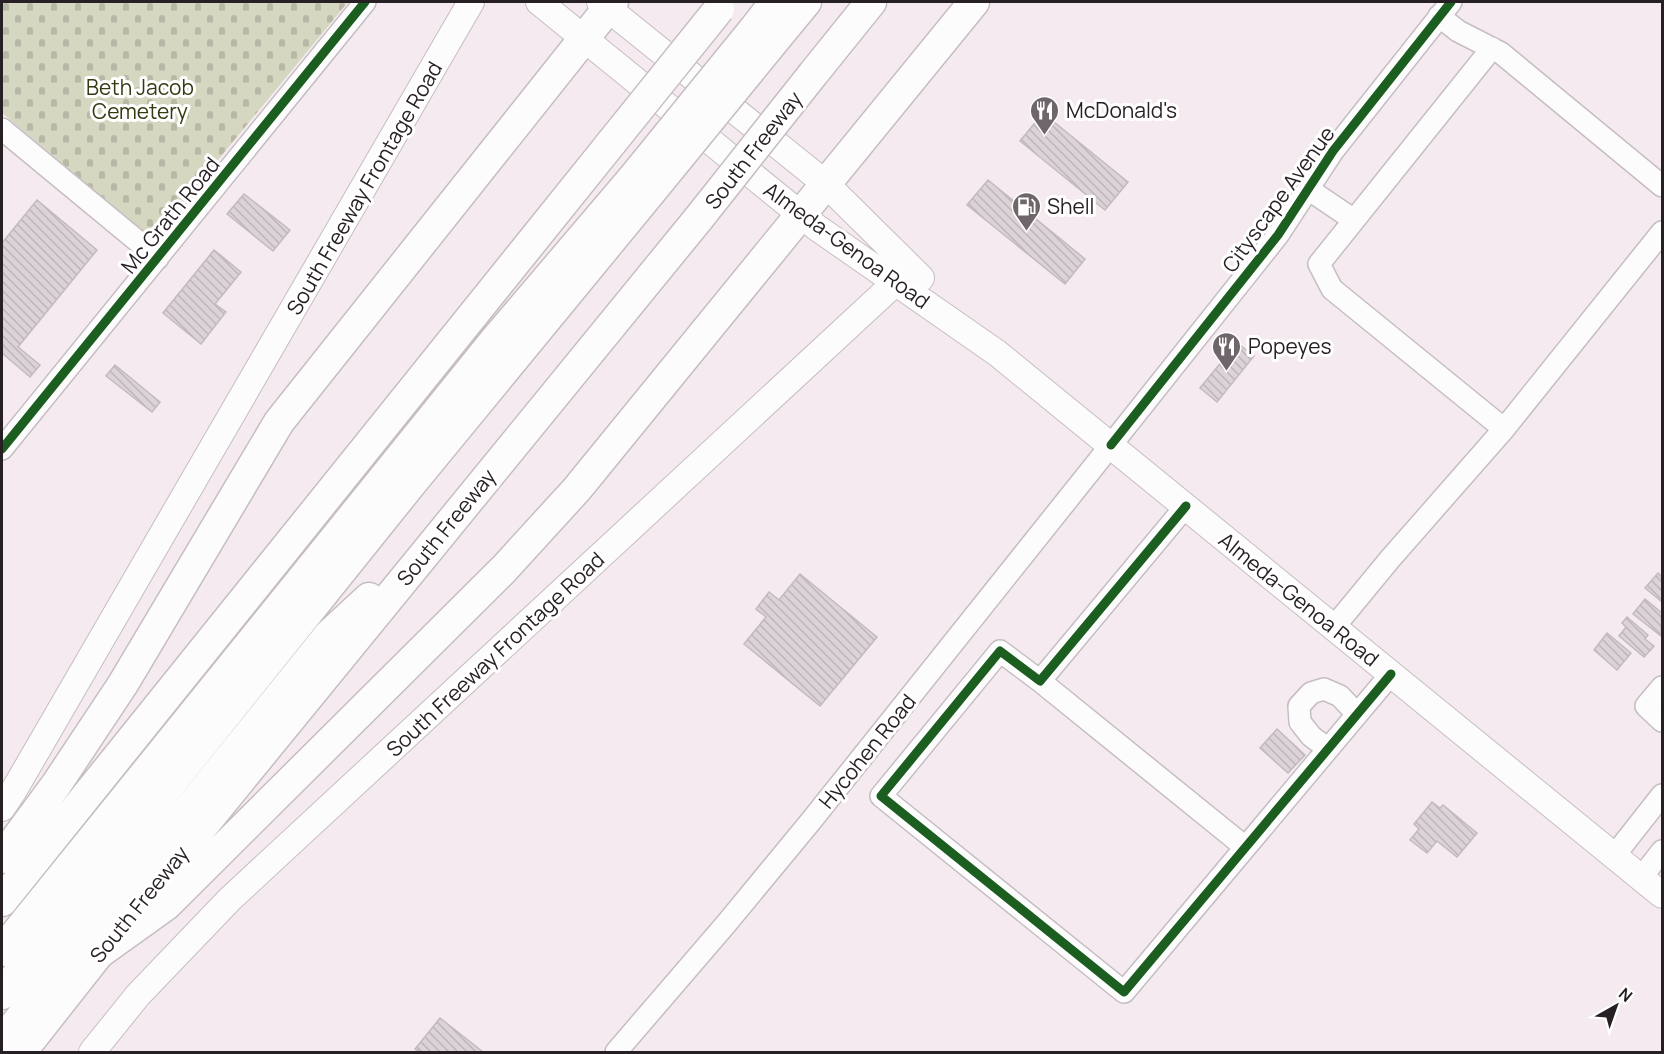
<svg xmlns="http://www.w3.org/2000/svg" width="1664" height="1054" viewBox="0 0 1664 1054" font-family="Manrope,sans-serif">
<style>
.cemetery{fill:url(#cemetery-stones)}
.building{fill:url(#building-back-hatch);stroke:#c2babe;stroke-width:1.5}
.lines{fill:none;stroke-linecap:round;stroke-linejoin:round}
.minor-casing{stroke:#c6bdc2;stroke-width:24}
.major-casing{stroke:#c6bdc2;stroke-width:28}
.highway-casing{stroke:#c6bdc2;stroke-width:33}
.minor{stroke:#fdfcfd;stroke-width:21}
.major{stroke:#fdfcfd;stroke-width:26}
.highway{stroke:#fdfcfd;stroke-width:30}
.highway-bridge-casing{stroke:#c6bdc2;stroke-width:33;stroke-linecap:butt}
.highway-bridge{stroke:#fdfcfd;stroke-width:30}
.cycleway-casing{stroke:#fff;stroke-width:13}
.cycleway{stroke:#1b5e20;stroke-width:9}
.labels{text-anchor:middle;dominant-baseline:central;stroke-width:6;stroke-linejoin:round;paint-order:stroke}
.park-label{font-size:21px;fill:#343b12;stroke:#fff}
.poi-label{font-size:21px;fill:#261f23;stroke:#fff;text-anchor:start}
.street-label{font-size:21px;fill:#261f23;stroke:#fff}
</style>
<defs>
<pattern id="cemetery-stones" width="16" height="16" patternUnits="userSpaceOnUse" patternTransform="scale(1.5)"><rect width="16" height="16" fill="#d6d7c1"/><path d="M2 7V4a2 2 0 0 1 4 0v3zM10 15v-3a2 2 0 0 1 4 0v3z" fill="#b8b8a6"/></pattern>
<pattern id="building-back-hatch" width="6" height="6" patternUnits="userSpaceOnUse" patternTransform="scale(1.5)"><rect width="6" height="6" fill="#dcd3d8"/><path d="M-1 5l2 2M0 0l6 6M5-1l2 2" fill="none" stroke="#bdb5b9"/></pattern>
</defs>
<rect width="100%" height="100%" fill="#f4eaef"/>
<path class="cemetery" d="M 2,2 L 348,2 L 153,239 L 2,113 Z"/>
<path class="building" d="M 1043,113 L 1128,182 L 1105,210 L 1020,141 Z
M 988,180 L 1085,259 L 1065,284 L 967,205 Z
M 244,194 L 290,230 L 273,251 L 227,214 Z
M 37,200 L 97,250 L 18,347 L 40,365 L 30,377 L 2,353 L 2,243 Z
M 214,250 L 241,272 L 215,304 L 226,312 L 201,344 L 163,313 Z
M 1237,343 L 1254,356 L 1217,402 L 1200,388 Z
M 115,365 L 160,402 L 152,412 L 106,376 Z
M 1658,573 L 1662,577 L 1662,602 L 1645,588 Z
M 800,574 L 877,637 L 820,706 L 744,644 L 766,617 L 756,609 L 769,592 L 779,600 Z
M 1645,599 L 1662,613 L 1661,636 L 1633,614 Z
M 1627,617 L 1648,635 L 1645,639 L 1654,646 L 1644,657 L 1619,636 L 1626,627 L 1622,623 Z
M 1607,633 L 1631,653 L 1617,670 L 1594,650 Z
M 1277,729 L 1305,755 L 1288,773 L 1260,748 Z
M 1432,802 L 1440,808 L 1443,805 L 1477,833 L 1457,857 L 1437,841 L 1427,853 L 1410,840 L 1419,829 L 1414,824 Z
M 440,1018 L 483,1052 L 420,1052 L 415,1049 Z"/>
<g class="lines">
<defs>
<path id="minor" d="M 1439,16 L 1458,31 L 1501,53 L 1662,186
M 1492,48 L 1319,264 L 1332,289 L 1504,429
M 2,129 L 158,258
M 1308,189 L 1354,220
M 2,449 L 365,2
M 1186,506 L 1040,681 L 1000,651 L 881,796 L 1124,992 L 1391,674
M 1334,627 L 1390,559 L 1504,429 L 1662,232
M 1040,681 L 1245,847
M 1662,687 L 1646,706 L 1662,721
M 1328,749 L 1311,736 L 1300,722 L 1299,706 L 1311,693 L 1324,689 L 1340,696 L 1357,714
M 1614,856 L 1662,795
M 1641,878 L 1662,851
M 616,1052 L 726,924 L 811,821 L 1111,445 L 1278,235 L 1333,151 L 1451,2"/>
<path id="major" d="M 539,2 L 816,227 L 997,353 L 1662,895
M 600,2 L 826,184 L 921,278
M 2,808 L 14,790 L 471,2
M 92,1052 L 138,995 L 230,899 L 896,282 L 908,265"/>
<path id="highway" d="M 755,28 L 775,2
M 773,42 L 806,2
M 813,74 L 871,2
M 2,858 L 56,785 L 123,684 L 279,422 L 613,2
M 2,901 L 612,142
M 2,951 L 496,339 L 633,178
M 99,953 L 166,905 L 504,569 L 577,489 L 974,2
M 2,994 L 410,485 L 649,194
M 2,1041 L 329,635 L 369,598
M 21,1052 L 99,953 L 699,218"/>
</defs>
<use href="#minor" class="minor-casing"/>
<use href="#major" class="major-casing"/>
<use href="#highway" class="highway-casing"/>
<use href="#minor" class="minor"/>
<use href="#major" class="major"/>
<use href="#highway" class="highway"/>
<defs>
<path id="highway-bridge" d="M 612,142 L 719,9
M 633,178 L 755,28
M 649,194 L 773,42
M 699,218 L 813,74"/>
</defs>
<use href="#highway-bridge" class="highway-bridge-casing"/>
<use href="#highway-bridge" class="highway-bridge"/>
<defs>
<path id="cycleway" d="M 1111,445 L 1278,235 L 1333,151 L 1451,2
M 2,449 L 365,2
M 1186,506 L 1040,681 L 1000,651 L 881,796 L 1124,992 L 1391,674"/>
</defs>
<use href="#cycleway" class="cycleway-casing"/>
<use href="#cycleway" class="cycleway"/>
</g>
<defs>
<symbol id="restaurant-pin" viewBox="-11 -11 22 30"><path d="M0 17L-7.5 6A9.5 9.5 0 1 1 7.5 6Z" fill="#6e666a" stroke="#fff"/><path d="M-5-6h1v4h1v-4h1v4h1v-4h1v5L-1.5 .5V6h-2V.5L-5-1ZM5-6V6H3V1.5H1.5Q1.5-4 5-6Z" fill="#fff"/></symbol>
<symbol id="fuel-pin" viewBox="-11 -11 22 30"><path d="M0 17L-7.5 6A9.5 9.5 0 1 1 7.5 6Z" fill="#6e666a" stroke="#fff"/><path d="M-5.5-6h7V0h2V4h1.3V-2.5L3-4.5l.8-.8L6-3V5H2.5V1h-1V6h-7ZM-4.2-4.7v3.2H.2V-4.7Z" fill="#fff"/></symbol>
</defs>
<g fill-rule="evenodd">
<use href="#restaurant-pin" x="1028" y="94" width="33" height="45"/>
<use href="#fuel-pin" x="1010" y="190" width="33" height="45"/>
<use href="#restaurant-pin" x="1210" y="330" width="33" height="45"/>
</g>
<g class="labels">
<g class="park-label">
<text x="140" y="87">Beth Jacob<tspan x="140" dy="24">Cemetery</tspan></text>
</g>
<g class="poi-label">
<text x="1066" y="110">McDonald's</text>
<text x="1047" y="206">Shell</text>
<text x="1248" y="346">Popeyes</text>
</g>
<g class="street-label">
<text transform="translate(753 150) rotate(-52)">South Freeway</text>
<text transform="translate(364 188) rotate(-60)">South Freeway Frontage Road</text>
<text transform="translate(1278 199) rotate(-54)">Cityscape Avenue</text>
<text transform="translate(170 215) rotate(-51)">Mc Grath Road</text>
<text transform="translate(847 245) rotate(36)">Almeda-Genoa Road</text>
<text transform="translate(446 527) rotate(-51)">South Freeway</text>
<text transform="translate(1299 599) rotate(39)">Almeda-Genoa Road</text>
<text transform="translate(495 654) rotate(-43)">South Freeway Frontage Road</text>
<text transform="translate(867 751) rotate(-51)">Hycohen Road</text>
<text transform="translate(139 904) rotate(-51)">South Freeway</text>
</g>
</g>
<rect width="1664" height="1054" fill="none" stroke="#261f23" stroke-width="6"/>
<g transform="translate(1616 1006) rotate(40)" stroke="#ffffff" stroke-width="4.5" paint-order="stroke">
<path d="M0-4.5L10 22L0 15L-10 22Z" fill="#261f23"/>
<text y="-9" font-size="16" font-weight="bold" text-anchor="middle" fill="#261f23">N</text>
</g>
</svg>
